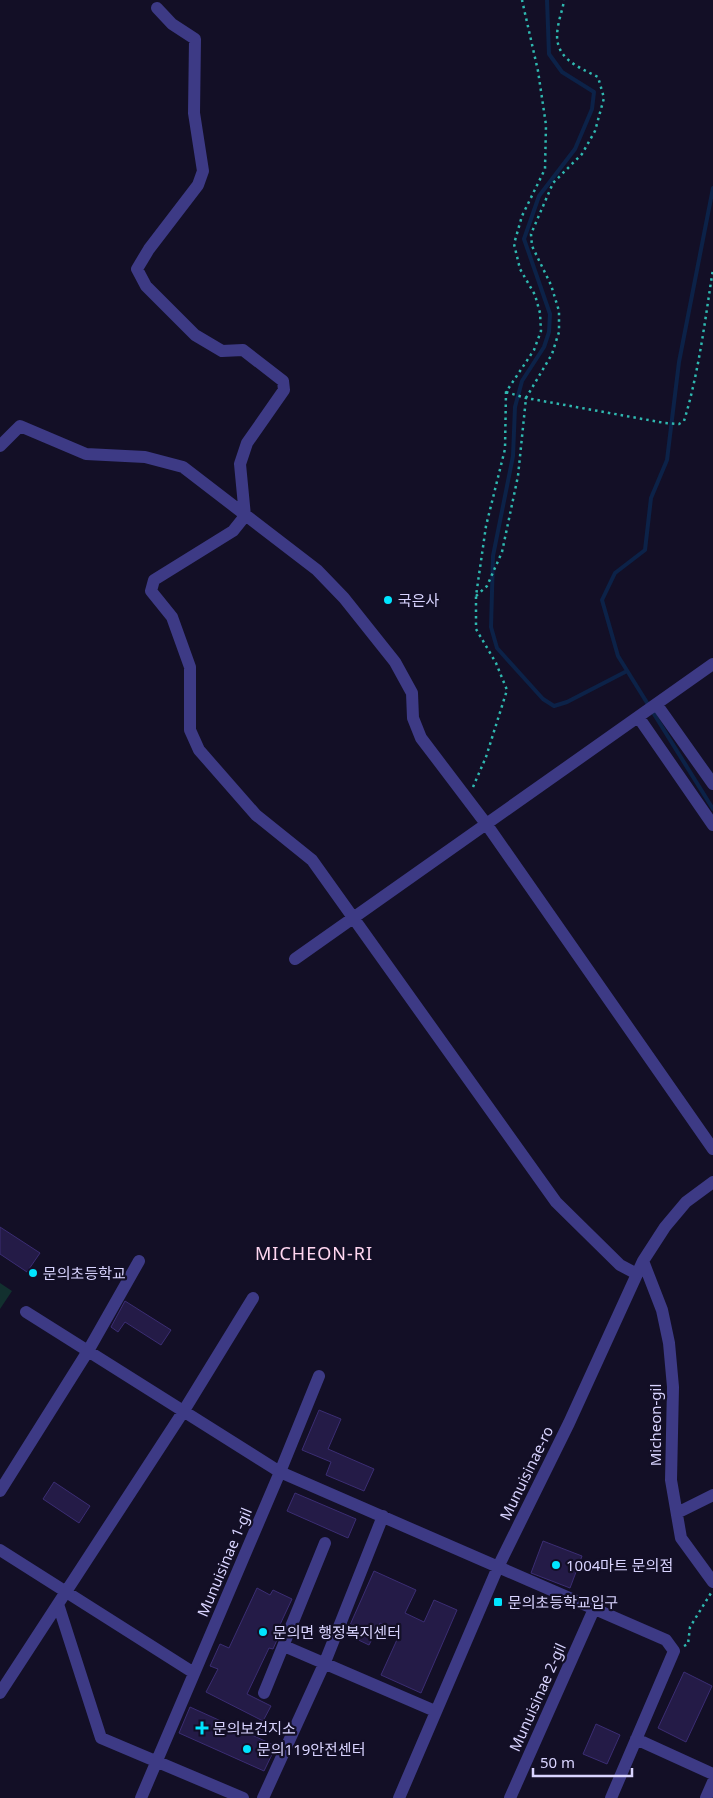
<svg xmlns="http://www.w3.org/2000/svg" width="713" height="1798" viewBox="0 0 713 1798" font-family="'Noto Sans','Noto Sans KR',sans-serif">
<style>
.green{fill:#12302f}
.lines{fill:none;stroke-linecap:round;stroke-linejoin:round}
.stream{stroke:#0c2248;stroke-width:4}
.building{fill:#241b47;stroke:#3b2d73}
.path{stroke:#2fb8b0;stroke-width:2.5;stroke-dasharray:2.5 4;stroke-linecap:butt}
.minor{stroke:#3d3a85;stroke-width:12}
.poi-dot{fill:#00e5ff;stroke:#130f26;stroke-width:2}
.labels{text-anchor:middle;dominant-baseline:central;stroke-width:4.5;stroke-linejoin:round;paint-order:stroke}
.poi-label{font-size:15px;fill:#d9d4ff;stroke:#130f26;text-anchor:start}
.street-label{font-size:15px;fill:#d9d4ff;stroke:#130f26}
.quarter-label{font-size:18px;letter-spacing:1px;fill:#ffd6f0;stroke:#130f26}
</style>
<rect width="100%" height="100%" fill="#130f26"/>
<path class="green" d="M 0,1283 L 12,1291 L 0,1309 Z"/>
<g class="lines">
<path class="stream" d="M 547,0 L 549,54 L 562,72 L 594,92 L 592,109 L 575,149 L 539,196 L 524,239 L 550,314 L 549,332 L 544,347 L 522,381 L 515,407 L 513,456 L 493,556 L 491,627 L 497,648 L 543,699 L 554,706 L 567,702 L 627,671
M 713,188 L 679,362 L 667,460 L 651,498 L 645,550 L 615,573 L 602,600 L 618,656 L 713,809"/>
</g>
<path class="building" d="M 0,1227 L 40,1253 L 27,1272 L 0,1254 Z
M 125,1301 L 171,1330 L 161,1345 L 125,1322 L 118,1332 L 111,1327 Z
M 319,1410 L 341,1419 L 328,1449 L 374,1469 L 364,1491 L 326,1475 L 331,1462 L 302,1450 Z
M 54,1482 L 90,1506 L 79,1523 L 43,1499 Z
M 295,1493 L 356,1519 L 348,1538 L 287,1511 Z
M 543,1541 L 582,1556 L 570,1588 L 531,1573 Z
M 374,1571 L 416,1590 L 405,1613 L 424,1622 L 434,1600 L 457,1610 L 421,1693 L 381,1675 L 400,1633 L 380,1623 L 369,1645 L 346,1634 Z
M 257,1588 L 270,1595 L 273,1590 L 292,1599 L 277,1631 L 280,1633 L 273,1649 L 269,1648 L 247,1694 L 271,1706 L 263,1721 L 206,1692 L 218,1669 L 210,1666 L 220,1644 L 229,1648 Z
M 684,1672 L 712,1686 L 686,1742 L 658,1728 Z
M 190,1707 L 276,1746 L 264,1771 L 179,1733 Z
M 596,1724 L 620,1735 L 607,1764 L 583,1754 Z"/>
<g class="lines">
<path class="path" d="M 506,392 L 526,398 L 665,423 L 679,424 L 684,421 C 699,372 705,320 713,269
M 476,596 L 487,586 L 502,552 L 518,476 L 526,398 L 552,354 L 559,332 L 559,311 L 551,285 L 532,246 L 531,234 L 553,183 L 582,154 L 595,131 L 604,98 L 598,77 C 576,66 552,57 558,27 C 559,18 563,9 564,0
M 473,787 L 486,757 L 507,690 L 496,663 L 476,629 L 476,596 L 486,526 L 505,449 L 506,392 L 534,350 L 541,331 L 540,313 L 535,295 L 520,269 L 514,244 L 522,216 L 545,169 L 546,125 L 538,71 L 522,0
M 684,1646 L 688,1644 L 690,1627 L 711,1593"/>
<path class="minor" d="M 157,8 L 172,24 L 195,39 L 194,113 L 203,171 L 198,185 L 149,249 L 137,269 L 146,286 L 195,335 L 222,351 L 243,350 L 283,381 L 284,390 L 247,443 L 240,464 L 245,516 L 233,531 L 154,580 L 151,591 L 172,617 L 190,667 L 190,730 L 199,750 L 256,815 L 312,860 L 556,1202 L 620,1265 L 637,1274
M 0,446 L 20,426 L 86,454 L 145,457 L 183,467 L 317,570 L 344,598 L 395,662 L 412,693 L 413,718 L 421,738 L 487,825 L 713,1149
M 657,705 L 713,784
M 639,718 L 713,825
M 295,959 L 713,664
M 643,1261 L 662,1310 L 669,1343 L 673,1387 L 671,1480 L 681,1538 L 713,1582
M 26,1312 L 280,1472 L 666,1640 L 674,1651 L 611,1798
M 0,1491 L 88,1351 L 139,1261
M 677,1513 L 713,1495
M 0,1550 L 194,1673
M 58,1604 L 101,1738 L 243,1798
M 284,1646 L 435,1711
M 0,1693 L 183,1412 L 253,1298
M 264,1693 L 325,1543
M 636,1739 L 713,1774
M 141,1798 L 280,1472 L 319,1376
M 263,1798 L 325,1662 L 383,1516
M 399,1798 L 498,1567 L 569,1423 L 643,1261 L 665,1227 L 686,1202 L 713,1182
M 510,1798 L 594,1609
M 706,1798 L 713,1782"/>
</g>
<g class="poi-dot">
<circle cx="388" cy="600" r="5"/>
<circle cx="33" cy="1273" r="5"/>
<circle cx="556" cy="1565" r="5"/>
<rect x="493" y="1597" width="10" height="10" rx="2.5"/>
<circle cx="263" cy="1632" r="5"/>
<path d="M199.5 1720.5h5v5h5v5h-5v5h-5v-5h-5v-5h5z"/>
<circle cx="247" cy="1749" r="5"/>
</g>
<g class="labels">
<g class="poi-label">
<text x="398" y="600">국은사</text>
<text x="43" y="1273">문의초등학교</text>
<text x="566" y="1565">1004마트 문의점</text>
<text x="508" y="1602">문의초등학교입구</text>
<text x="273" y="1632">문의면 행정복지센터</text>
<text x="213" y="1728">문의보건지소</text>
<text x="257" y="1749">문의119안전센터</text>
</g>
<g class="street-label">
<text transform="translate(655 1425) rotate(-90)">Micheon-gil</text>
<text transform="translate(526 1473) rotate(-64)">Munuisinae-ro</text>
<text transform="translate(224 1562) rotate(-67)">Munuisinae 1-gil</text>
<text transform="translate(537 1697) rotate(-66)">Munuisinae 2-gil</text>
</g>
<g class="quarter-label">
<text x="314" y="1253">MICHEON-RI</text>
</g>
</g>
<path d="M533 1768v8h99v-8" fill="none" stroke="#d9d4ff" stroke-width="2.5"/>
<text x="540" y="1768" font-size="15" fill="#d9d4ff" stroke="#130f26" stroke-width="4" paint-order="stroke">50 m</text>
</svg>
